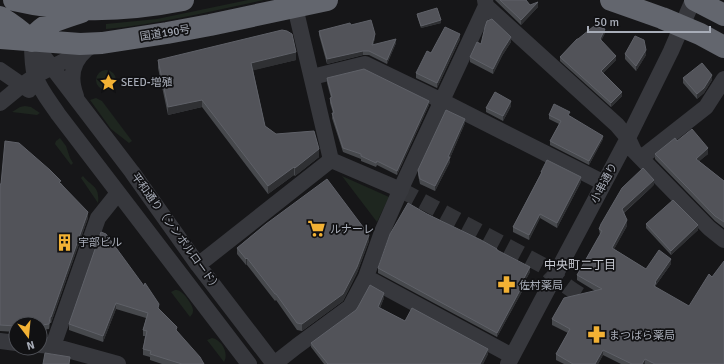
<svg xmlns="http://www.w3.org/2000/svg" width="724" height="364" viewBox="0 0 724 364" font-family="Signika,'Noto Sans JP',sans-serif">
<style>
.green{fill:#1e261f}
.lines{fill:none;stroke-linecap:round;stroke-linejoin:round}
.minor-tunnel{stroke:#333438;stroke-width:16;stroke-dasharray:16 8;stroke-linecap:butt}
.minor{stroke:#37383d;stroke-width:16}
.highway{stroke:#63666e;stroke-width:22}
.wall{fill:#47494d}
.shaded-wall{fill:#2f3033}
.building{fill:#525359;stroke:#5f6168}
.labels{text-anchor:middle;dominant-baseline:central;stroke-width:3.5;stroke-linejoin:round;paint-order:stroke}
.street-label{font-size:11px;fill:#a8adb8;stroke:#111113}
.poi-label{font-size:11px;fill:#a8adb8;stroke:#111113;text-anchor:start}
.neighbourhood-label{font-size:12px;fill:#c9ccd4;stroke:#111113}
</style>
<rect width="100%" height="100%" fill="#161618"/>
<path class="green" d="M 248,0 L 264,0 C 212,11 160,24 106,29 L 106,24 L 157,19 Z
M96 80a10 10 0 1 1 20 0a10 10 0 1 1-20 0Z
M 96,98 L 102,101 L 132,141 L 129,143 L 111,129 L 90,100 Z
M 25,106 L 31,107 L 40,113 L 37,115 L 12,112 L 20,107 Z
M 60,138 L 66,146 L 70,158 L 73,163 L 71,165 L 55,144 L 56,141 Z
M 83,176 C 92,187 100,186 98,203 L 81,178 Z
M 342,176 L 389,197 L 377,222 Z
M 175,290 C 177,290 179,290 181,292 C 185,294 194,307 193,311 C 193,314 191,315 190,317 L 171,292 Z
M 212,338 C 222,340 229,353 224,362 L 207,340 Z"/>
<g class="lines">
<path class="minor-tunnel" d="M 401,190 L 544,266 C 561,284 576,293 597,305"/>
<path class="minor" d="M 486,6 L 617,125 L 628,138 L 634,151 L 709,228 L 724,240
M 295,7 L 331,160
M 32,41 L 132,172 L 198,265 L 274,364
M 32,41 C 32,53 32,65 35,76 C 40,90 50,102 58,114 L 249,364
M 0,70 L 29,90
M 312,77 L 365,64 L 442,101 L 604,183
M 76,96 C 70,80 71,63 85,51
M 0,103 L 22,85 L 35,76 L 89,48
M 641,158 L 706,107 L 724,79
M 331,160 L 401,190
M 198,265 L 331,160
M 366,277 L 512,356
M 0,341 L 16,343
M 40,345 L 53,346 L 118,364
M 53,346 L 98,218 L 118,193
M 274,364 L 297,346 L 350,307 L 366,277 L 382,232 L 404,182 L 486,6 L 485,0
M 508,364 L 628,138 L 671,51 L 693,0"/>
<path class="highway" d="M 14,0 C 69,13 128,11 183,0
M 611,0 L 662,18 L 700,34 L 724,47
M 695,0 L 724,15
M 0,17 C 12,24 22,32 32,41
M 0,38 L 80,44 L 102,43 L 167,33 L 210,25 L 327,0
M 32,41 C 34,39 35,35 37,33 C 49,21 66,17 81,12"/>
</g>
<path class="wall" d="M 495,0 L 526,0 L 530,5 L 538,7 L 521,25 Z
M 417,14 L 441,23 L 421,28 L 417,16 Z
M 351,25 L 375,38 L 373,45 L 396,43 L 387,64 L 369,55 L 363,55 L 327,64 L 319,35 L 319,31 Z
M 605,33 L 601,41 L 616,60 L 603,73 L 622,96 L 611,107 L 560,61 L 560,57 L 578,39 Z
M 460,39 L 437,88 L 416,78 L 416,73 Z
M 511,42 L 502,56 L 493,74 L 470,62 L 470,57 L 481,44 Z
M 625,54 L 646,55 L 636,71 L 625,59 Z
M 158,60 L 296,60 L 253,70 L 265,126 L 276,134 L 319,157 L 295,176 L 294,175 L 268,194 L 202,107 L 168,115 L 158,68 Z
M 327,78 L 429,105 L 397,175 L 377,165 L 376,167 L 361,161 L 361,159 L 343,152 L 332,118 L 333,113 L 330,103 L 330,98 L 331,98 L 327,83 Z
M 683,78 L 712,80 L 704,93 L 697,99 L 683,83 Z
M 511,106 L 503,121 L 486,112 L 486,108 Z
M 549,115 L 570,116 L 603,139 L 589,165 L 550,145 L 550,141 L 559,124 L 549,119 Z
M 465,123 L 450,158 L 450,162 L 435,191 L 420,184 L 418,175 L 418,170 Z
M 677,141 L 708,154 L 699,161 L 724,181 L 724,228 L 715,221 L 655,159 L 655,154 Z
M 541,172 L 581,182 L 557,228 L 540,218 L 529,240 L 513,232 L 513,227 L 541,173 Z
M 61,183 L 88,218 L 51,323 L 50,323 L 49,329 L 42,330 L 41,334 L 40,334 L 40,324 L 16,324 L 16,332 L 0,331 L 0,184 Z
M 654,185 L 624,213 L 627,226 L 614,249 L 646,269 L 671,264 L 656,285 L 656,287 L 724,364 L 621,364 L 603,355 L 598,364 L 564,364 L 556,360 L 556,354 L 568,333 L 552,325 L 552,319 L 595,291 L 577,280 L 577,275 L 600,235 L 599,229 Z
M 427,214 L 497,250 L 530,272 L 525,281 L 525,286 L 497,337 L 378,273 L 378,268 Z
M 266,224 L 369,241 L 357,273 L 343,301 L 302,331 L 297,330 L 276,300 L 275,301 L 247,265 L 246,265 L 237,254 L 237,248 Z
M 646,224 L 698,230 L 671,255 L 646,228 Z
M 101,232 L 159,309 L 204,364 L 162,364 L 150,360 L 150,357 L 143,355 L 143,349 L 145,336 L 143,336 L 143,330 L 146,318 L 116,309 L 103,342 L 69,330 L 69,324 Z
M 384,298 L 380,308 L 405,321 L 488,354 L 483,364 L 324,364 L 311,347 L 311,343 Z"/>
<path class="shaded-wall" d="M 538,2 L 538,7 L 521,25 L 521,20 Z
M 441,20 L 441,23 L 421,28 L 421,26 Z
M 605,29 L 605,33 L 600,43 L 600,39 Z
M 375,34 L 375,38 L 372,49 L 372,45 Z
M 460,34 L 460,39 L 437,88 L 437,83 Z
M 511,37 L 511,42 L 502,56 L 493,74 L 493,69 L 502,51 Z
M 396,39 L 396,43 L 387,64 L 387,60 Z
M 646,50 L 646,55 L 636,71 L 636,66 Z
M 363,51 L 363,55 L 327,64 L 327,59 Z
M 296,52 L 296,60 L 251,71 L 251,63 Z
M 616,56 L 616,60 L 601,75 L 601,71 Z
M 712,75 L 712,80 L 704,93 L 697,99 L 697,94 Z
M 622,92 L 622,96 L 611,107 L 611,103 Z
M 202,100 L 202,107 L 168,115 L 168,107 Z
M 429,101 L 429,105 L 397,175 L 397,171 Z
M 511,101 L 511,106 L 503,121 L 503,116 Z
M 465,119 L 465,123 L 450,158 L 450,162 L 435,191 L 435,186 Z
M 603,136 L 603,139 L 589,165 L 589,161 Z
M 708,148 L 708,154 L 696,164 L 696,159 Z
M 319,149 L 319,157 L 295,176 L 295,168 Z
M 294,167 L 294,175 L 268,194 L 268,186 Z
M 581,177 L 581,182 L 557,228 L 557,223 Z
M 654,180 L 654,185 L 622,214 L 622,209 Z
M 88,212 L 88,218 L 51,323 L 51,317 Z
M 540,214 L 540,218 L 529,240 L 529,235 Z
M 627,220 L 627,226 L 612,253 L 612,248 Z
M 698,225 L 698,230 L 671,255 L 671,251 Z
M 369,235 L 369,241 L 357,273 L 343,301 L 302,331 L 302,324 Z
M 247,258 L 247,265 L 246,265 L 246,259 Z
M 671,259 L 671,264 L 656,285 L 656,288 L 654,286 L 655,282 Z
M 530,267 L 530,272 L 523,285 L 523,280 Z
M 525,281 L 525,286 L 497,337 L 497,333 Z
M 384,293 L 384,298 L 378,312 L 378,307 Z
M 116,303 L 116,309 L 103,342 L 103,336 Z
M 50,317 L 50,323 L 49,329 L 49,324 Z
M 42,325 L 42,330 L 41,334 L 41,328 Z
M 488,349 L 488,354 L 483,364 L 480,364 Z
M 603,350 L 603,355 L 598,364 L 595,364 Z
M 645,359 L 645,364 L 642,364 Z"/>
<path class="building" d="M 500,0 L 526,0 L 530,5 L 538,2 L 521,20 Z
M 437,8 L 441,20 L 421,26 L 417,14 Z
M 492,19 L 511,37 L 502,51 L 493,69 L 470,57 L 477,42 L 481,44 L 485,27 L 487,21 Z
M 371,20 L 375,34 L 372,45 L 396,39 L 387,60 L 369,51 L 363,51 L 327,59 L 319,31 L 350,23 L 351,25 Z
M 594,26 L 605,29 L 600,39 L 616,56 L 601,71 L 622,92 L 611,103 L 560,57 L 577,39 L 578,39 Z
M 445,27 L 460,34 L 437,83 L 416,73 L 427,51 L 431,53 Z
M 282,30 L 287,31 L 292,34 L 296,52 L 251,63 L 265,126 L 276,134 L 314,131 L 319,149 L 295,168 L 294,167 L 268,186 L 202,100 L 168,107 L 158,60 Z
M 635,36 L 644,40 L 646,50 L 636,66 L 625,54 Z
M 702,63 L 712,75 L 704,88 L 697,94 L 683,78 Z
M 364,69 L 429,101 L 397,171 L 377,161 L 376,163 L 361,156 L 361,154 L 343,148 L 332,113 L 334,113 L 330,98 L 332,97 L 327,78 Z
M 495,92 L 511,101 L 503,116 L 486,108 Z
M 554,104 L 570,112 L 568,115 L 603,136 L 589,161 L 550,141 L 561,121 L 549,115 Z
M 446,110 L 465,119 L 448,157 L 450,157 L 435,186 L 420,179 L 418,170 Z
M 692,129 L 708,148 L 696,159 L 724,181 L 724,222 L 715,216 L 655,154 L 675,138 L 677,141 Z
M 5,141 L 19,143 L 50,170 L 61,181 L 59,182 L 88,212 L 51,317 L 50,317 L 49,324 L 42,325 L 41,328 L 40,328 L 40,324 L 16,324 L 16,326 L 0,325 L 0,184 L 1,184 Z
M 547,160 L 581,177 L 557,223 L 540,214 L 529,235 L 513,227 L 542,172 L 541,172 Z
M 643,168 L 654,180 L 622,209 L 627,220 L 612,248 L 646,269 L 659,250 L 671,259 L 655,282 L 656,283 L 654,286 L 689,306 L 709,274 L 712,277 L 724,261 L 724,364 L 655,364 L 645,359 L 642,364 L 632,364 L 603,350 L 595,364 L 573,364 L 556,354 L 570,329 L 552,319 L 564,298 L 602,289 L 577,275 L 602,231 L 599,229 L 601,224 L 622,188 Z
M 327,179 L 369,235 L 357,267 L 343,294 L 302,324 L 297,323 L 276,294 L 275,294 L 247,258 L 246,259 L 237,248 L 266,224 Z
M 673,200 L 698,225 L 671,251 L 646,224 Z
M 408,203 L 427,214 L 481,240 L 497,249 L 497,250 L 530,267 L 523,280 L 525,281 L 497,333 L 378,268 L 390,234 Z
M 101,232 L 106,234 L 144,286 L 145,283 L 159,304 L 158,308 L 177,327 L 176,330 L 200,357 L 204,364 L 182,364 L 150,354 L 151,351 L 143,349 L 147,331 L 143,330 L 148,313 L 116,303 L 103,336 L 69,324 Z
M 370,285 L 384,293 L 378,307 L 405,321 L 412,308 L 488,349 L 480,364 L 328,364 L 311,343 L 356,310 L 358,307 Z
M 45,353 L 70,357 L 69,364 L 43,364 Z"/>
<defs>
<symbol id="sight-bare" viewBox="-9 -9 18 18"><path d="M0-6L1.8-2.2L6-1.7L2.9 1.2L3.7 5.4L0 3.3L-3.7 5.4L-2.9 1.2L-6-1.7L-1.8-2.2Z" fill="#f2b134" stroke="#111113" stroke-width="2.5" paint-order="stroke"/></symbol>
<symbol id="supermarket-bare" viewBox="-9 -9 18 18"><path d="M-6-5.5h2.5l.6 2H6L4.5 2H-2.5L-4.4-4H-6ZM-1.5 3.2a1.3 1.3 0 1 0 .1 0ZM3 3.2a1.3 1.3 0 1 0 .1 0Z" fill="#f2b134" stroke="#111113" stroke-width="2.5" paint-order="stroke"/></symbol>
<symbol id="building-bare" viewBox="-9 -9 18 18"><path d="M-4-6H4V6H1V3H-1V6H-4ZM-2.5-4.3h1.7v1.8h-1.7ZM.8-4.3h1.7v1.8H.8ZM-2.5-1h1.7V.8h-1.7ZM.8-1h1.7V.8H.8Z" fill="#f2b134" stroke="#111113" stroke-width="2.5" paint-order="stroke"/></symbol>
<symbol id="pharmacy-bare" viewBox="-9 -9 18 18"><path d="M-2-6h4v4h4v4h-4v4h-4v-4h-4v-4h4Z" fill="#f2b134" stroke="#111113" stroke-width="2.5" paint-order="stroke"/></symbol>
</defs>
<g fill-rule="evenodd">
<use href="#sight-bare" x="96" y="70" width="25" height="25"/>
<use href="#supermarket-bare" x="304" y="216" width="25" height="25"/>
<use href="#building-bare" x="52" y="230" width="25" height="25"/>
<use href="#pharmacy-bare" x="494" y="272" width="25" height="25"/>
<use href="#pharmacy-bare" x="584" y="322" width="25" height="25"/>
</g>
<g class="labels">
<g class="street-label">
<text transform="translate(165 33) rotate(-9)">国道190号</text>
<text transform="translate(604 183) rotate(-62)">小串通り</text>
<text transform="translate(176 232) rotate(54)">平和通り（シンボルロード）</text>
</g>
<g class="poi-label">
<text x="121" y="82">SEED-増殖</text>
<text x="330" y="229">ルナーレ</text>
<text x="78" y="242">宇部ビル</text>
<text x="519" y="285">佐村薬局</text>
<text x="609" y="335">まつばら薬局</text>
</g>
<g class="neighbourhood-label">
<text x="580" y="265">中央町二丁目</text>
</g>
</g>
<g transform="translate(28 336) rotate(164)"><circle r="19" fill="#111113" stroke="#4d4f55"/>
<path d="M0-3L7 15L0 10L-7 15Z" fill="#f2b134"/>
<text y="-6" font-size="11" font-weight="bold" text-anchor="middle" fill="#a8adb8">N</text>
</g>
<path d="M588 26v6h122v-6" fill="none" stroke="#a8adb8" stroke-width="2"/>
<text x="594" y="26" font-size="12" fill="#a8adb8" stroke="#111113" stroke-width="3" paint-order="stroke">50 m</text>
</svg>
